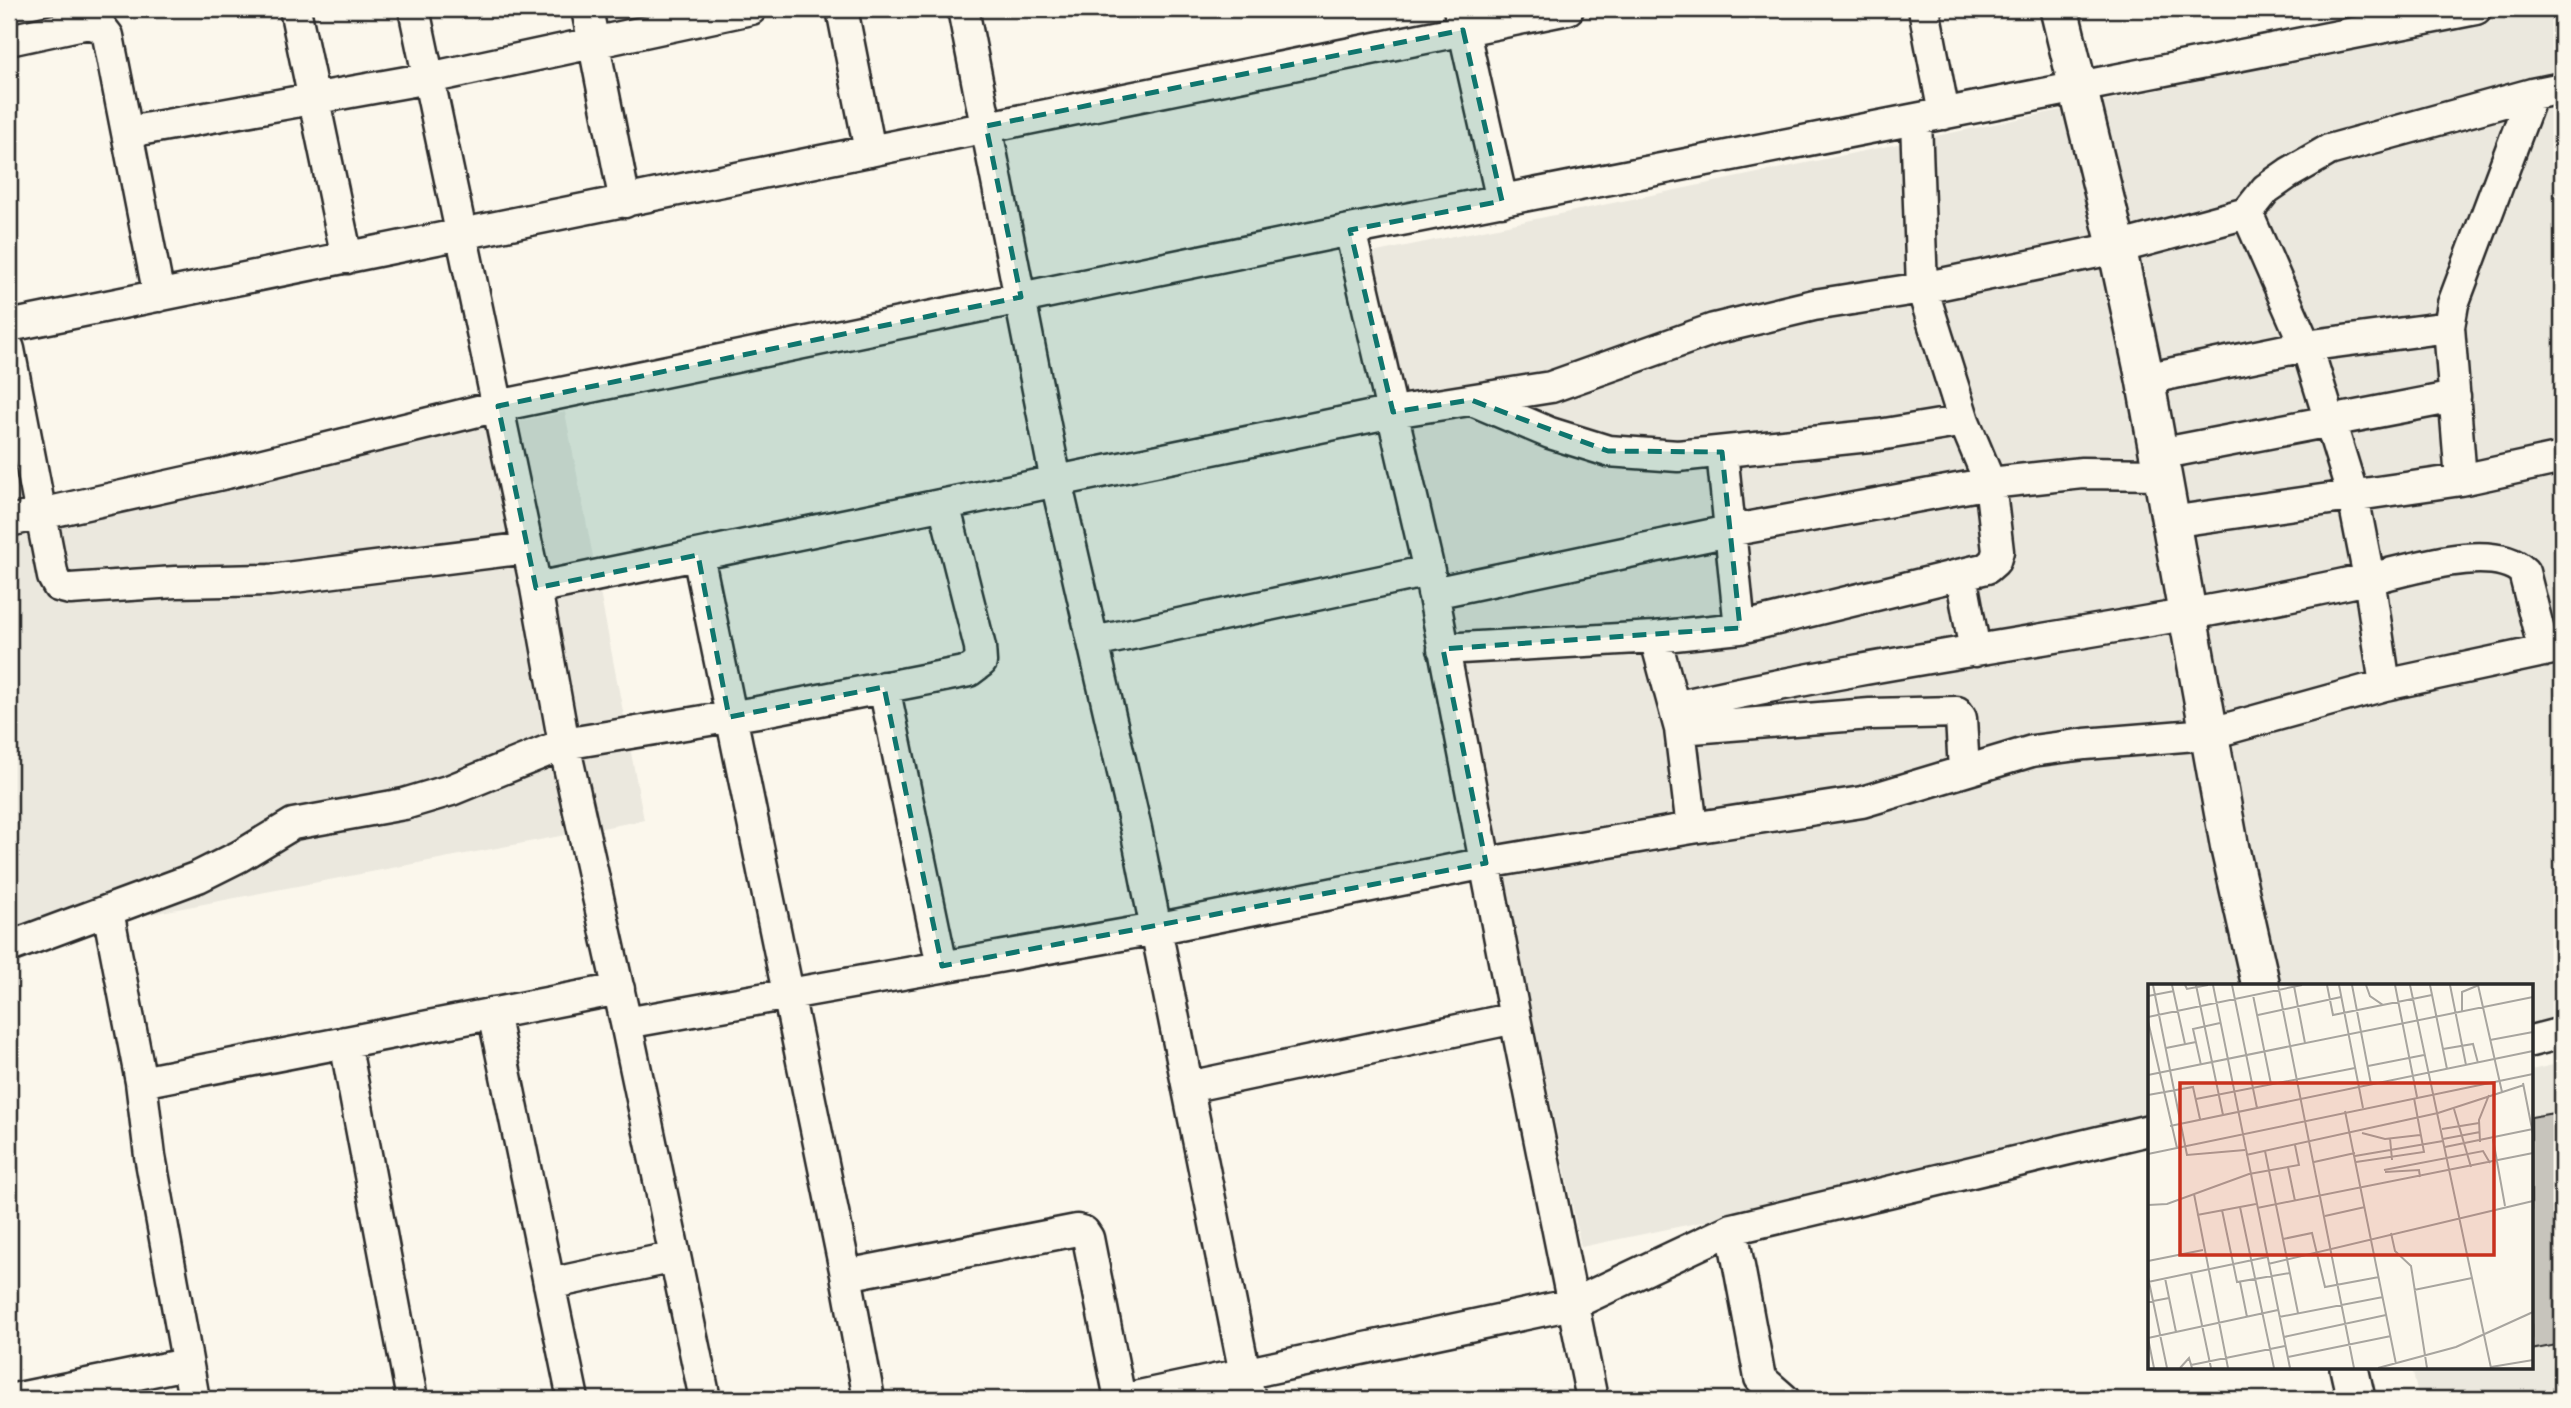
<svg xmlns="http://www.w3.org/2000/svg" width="2571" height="1408" viewBox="0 0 2571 1408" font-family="Itim,sans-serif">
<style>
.built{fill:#ebe8de}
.building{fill:#c7c4bc;stroke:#2b2b2b;stroke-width:2}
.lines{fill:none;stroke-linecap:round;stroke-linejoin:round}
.minor-casing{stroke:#2b2b2b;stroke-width:35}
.major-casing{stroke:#2b2b2b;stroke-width:42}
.minor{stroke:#fbf7ec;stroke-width:30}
.major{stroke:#fbf7ec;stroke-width:37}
.marked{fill:#0f766e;fill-opacity:0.2;stroke:#0f766e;stroke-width:5;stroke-dasharray:14 9;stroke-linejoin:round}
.inset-road{fill:none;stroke:#a8a59f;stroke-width:2}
.view{fill:#c8321e;fill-opacity:0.15;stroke:#c8321e;stroke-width:3.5}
.inset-edge{fill:none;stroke:#2b2b2b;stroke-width:3.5}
</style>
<rect width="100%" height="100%" fill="#fbf7ec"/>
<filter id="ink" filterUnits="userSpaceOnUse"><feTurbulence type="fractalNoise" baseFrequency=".0143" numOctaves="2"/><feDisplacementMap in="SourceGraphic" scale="14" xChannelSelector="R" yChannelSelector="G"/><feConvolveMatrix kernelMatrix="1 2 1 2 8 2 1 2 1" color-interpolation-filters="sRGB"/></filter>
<g filter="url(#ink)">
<path class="built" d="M 2548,9 L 2562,9 L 2562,1043 L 2531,1050 L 2531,986 L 2149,986 L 2149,1129 L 1581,1247 L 1372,253 Z
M 565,412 L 644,820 L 9,941 L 9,518 Z
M 2562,1063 L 2562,1399 L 2419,1399 L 2412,1368 L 2531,1368 L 2531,1070 Z"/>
<path class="building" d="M 2554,1113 L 2558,1131 L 2562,1131 L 2562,1344 L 2531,1350 L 2531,1117 Z"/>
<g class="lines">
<defs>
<path id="minor" d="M 295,9 L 347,258
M 414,9 L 536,588 L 564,744 L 626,1023 L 705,1399
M 587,9 L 625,202
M 842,9 L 870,151
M 963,9 L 1056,481 L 1136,829 L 1250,1399
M 1459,9 L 1502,201
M 1924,9 L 1944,114
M 9,40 L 88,23 L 101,27 L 108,36 L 159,296
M 128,132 L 429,78 L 751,9
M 2247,213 L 2310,356 L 2353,496 L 2369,578 L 2385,685
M 1350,230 L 1429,571 L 1515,1018 L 1592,1399
M 9,326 L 1568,9
M 9,349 L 53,577 L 58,586 L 70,589 L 175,582 L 270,580 L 528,548
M 2145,379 L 2305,346 L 2449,327
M 1472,400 L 1550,433 L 1608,451 L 1678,456 L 1879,435 L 1964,421
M 1722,452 L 1740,628
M 2159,454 L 2455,397
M 2461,480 L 2449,327 L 2453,304 L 2532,94
M 9,521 L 227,473 L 498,406 L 1350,230 L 2476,9
M 2170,522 L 2461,480 L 2562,458
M 698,555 L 846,1275 L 869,1399
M 1961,575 L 1975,651
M 536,588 L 1393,412 L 1551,387 L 1714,329 L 1814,305 L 1922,288 L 2117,248 L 2247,213 L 2266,189 L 2289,173 L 2329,150 L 2532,94 L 2562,88
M 1433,593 L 1729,531 L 1990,483 L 2082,473 L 2162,474
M 1655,637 L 1680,729 L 1692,828
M 1094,642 L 1429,571
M 1443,649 L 1655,637 L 1740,628 L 1987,568 L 1995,561 L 1998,551 L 1990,483 L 1964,421 L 1922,288 L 1916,120
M 884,687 L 942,966
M 1674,707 C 1908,654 2147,629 2381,576 C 2418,567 2495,543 2524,572 L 2544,651
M 1680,729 L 1870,714 L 1957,712 L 1961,718 L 1964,771
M 108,911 L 141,1082 L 150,1156 L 194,1399
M 9,947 L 198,877 L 240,856 L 293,824 L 404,804 L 451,790 L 564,744 L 758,712 L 969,671 L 981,662 L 980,647 L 944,504
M 493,1013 L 573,1399
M 626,1023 L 1155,929 L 1486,863 L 1692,828 L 1862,802 L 2032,751 L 2085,744 L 2208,734 L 2385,685 L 2562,647
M 2531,1041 L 2562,1033
M 345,1042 L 412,1399
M 141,1082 L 619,989
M 1188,1087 L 1515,1018
M 1732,1229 L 1760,1378 L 1784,1399
M 846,1275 L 1077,1230 L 1084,1232 L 1088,1238 L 1120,1399
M 549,1284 L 675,1257
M 14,1399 L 186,1364
M 1125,1399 L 1573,1304 L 1732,1229 L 2149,1130"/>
<path id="major" d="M 2059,9 L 2117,248 L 2145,379 L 2230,849 L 2261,986
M 2349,1368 L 2356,1399"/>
</defs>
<use href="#minor" class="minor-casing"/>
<use href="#major" class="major-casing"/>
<use href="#minor" class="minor"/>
<use href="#major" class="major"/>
</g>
</g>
<path class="marked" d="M 1463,30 L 1502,201 L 1350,230 L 1393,412 L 1471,400 L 1608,451 L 1722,452 L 1740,628 L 1443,649 L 1486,863 L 942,966 L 884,687 L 729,717 L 698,555 L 536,588 L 498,406 L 1021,297 L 986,126 Z"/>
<g transform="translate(2148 984)">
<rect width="385" height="385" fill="#fbf7ec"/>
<path class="inset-road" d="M 5,1 L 39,171 L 97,166M 24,1 L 37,60M 37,1 L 39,5 L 60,1M 48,1 L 75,131M 65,1 L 142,384M 84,1 L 109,124M 130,1 L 206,384M 179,1 L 185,31 L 284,11M 191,1 L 215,124M 204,1 L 223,100M 218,1 L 222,12 L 235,21M 247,1 L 269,113M 262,1 L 343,384M 282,1 L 299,85M 302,1 L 318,81M 330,1 L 354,108M 146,2 L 157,59M 105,11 L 123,100M 0,12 L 26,7M 314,27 L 314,8 L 331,1M 110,31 L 193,13M 0,33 L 154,1M 0,37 L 29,164M 342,56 L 385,48M 18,64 L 48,58M 295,65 L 325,60 L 330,79M 53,81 L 45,45 L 72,39M 220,82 L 276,71M 0,91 L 385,13M 375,99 L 385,150M 0,111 L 45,103 L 52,135M 48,115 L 207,84M 306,125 L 323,183M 197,127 L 248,380M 22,142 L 385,67M 294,145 L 331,139M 214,149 L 237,155 L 272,151M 242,154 L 244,176M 295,155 L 332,148M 345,155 L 357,222M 332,158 L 331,136 L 341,111M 297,163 L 385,145M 117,167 L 150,329M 0,170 L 385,90M 98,171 L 290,129 L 376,101M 207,172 L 295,157M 166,178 L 207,169M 208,178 L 276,168 L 266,114M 140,183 L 147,217M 236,186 L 335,167 L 342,179M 237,188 L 271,186 L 272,193M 46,210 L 80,384M 0,221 L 19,220 L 101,190 L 151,181 L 147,161M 92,223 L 126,384M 109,224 L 385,169M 74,226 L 89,298 L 142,289M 49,231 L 108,220M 177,232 L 217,223M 243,249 L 247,267 L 263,282 L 279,384M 135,255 L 164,249 L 177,303 L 231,293M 0,277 L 55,266M 120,280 L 385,217M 43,289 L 63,384M 0,293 L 19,384M 17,294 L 28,348M 0,298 L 119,273M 92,298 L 99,333M 266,306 L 324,294M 0,318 L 21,314M 131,333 L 235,313M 136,353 L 238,331M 0,354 L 130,326M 0,354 L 6,384M 140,373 L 243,352M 43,381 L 137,362M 343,383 L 385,376M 32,384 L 41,374 L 44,384M 230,384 L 308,363 L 385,328"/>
<path class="view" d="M 32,99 L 346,99 L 346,271 L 32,271 Z"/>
<rect width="385" height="385" class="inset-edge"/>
</g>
<rect width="2571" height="1408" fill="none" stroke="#fbf7ec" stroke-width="35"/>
<rect x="18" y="18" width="2536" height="1373" fill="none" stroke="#2b2b2b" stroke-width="2.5" filter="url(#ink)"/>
</svg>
